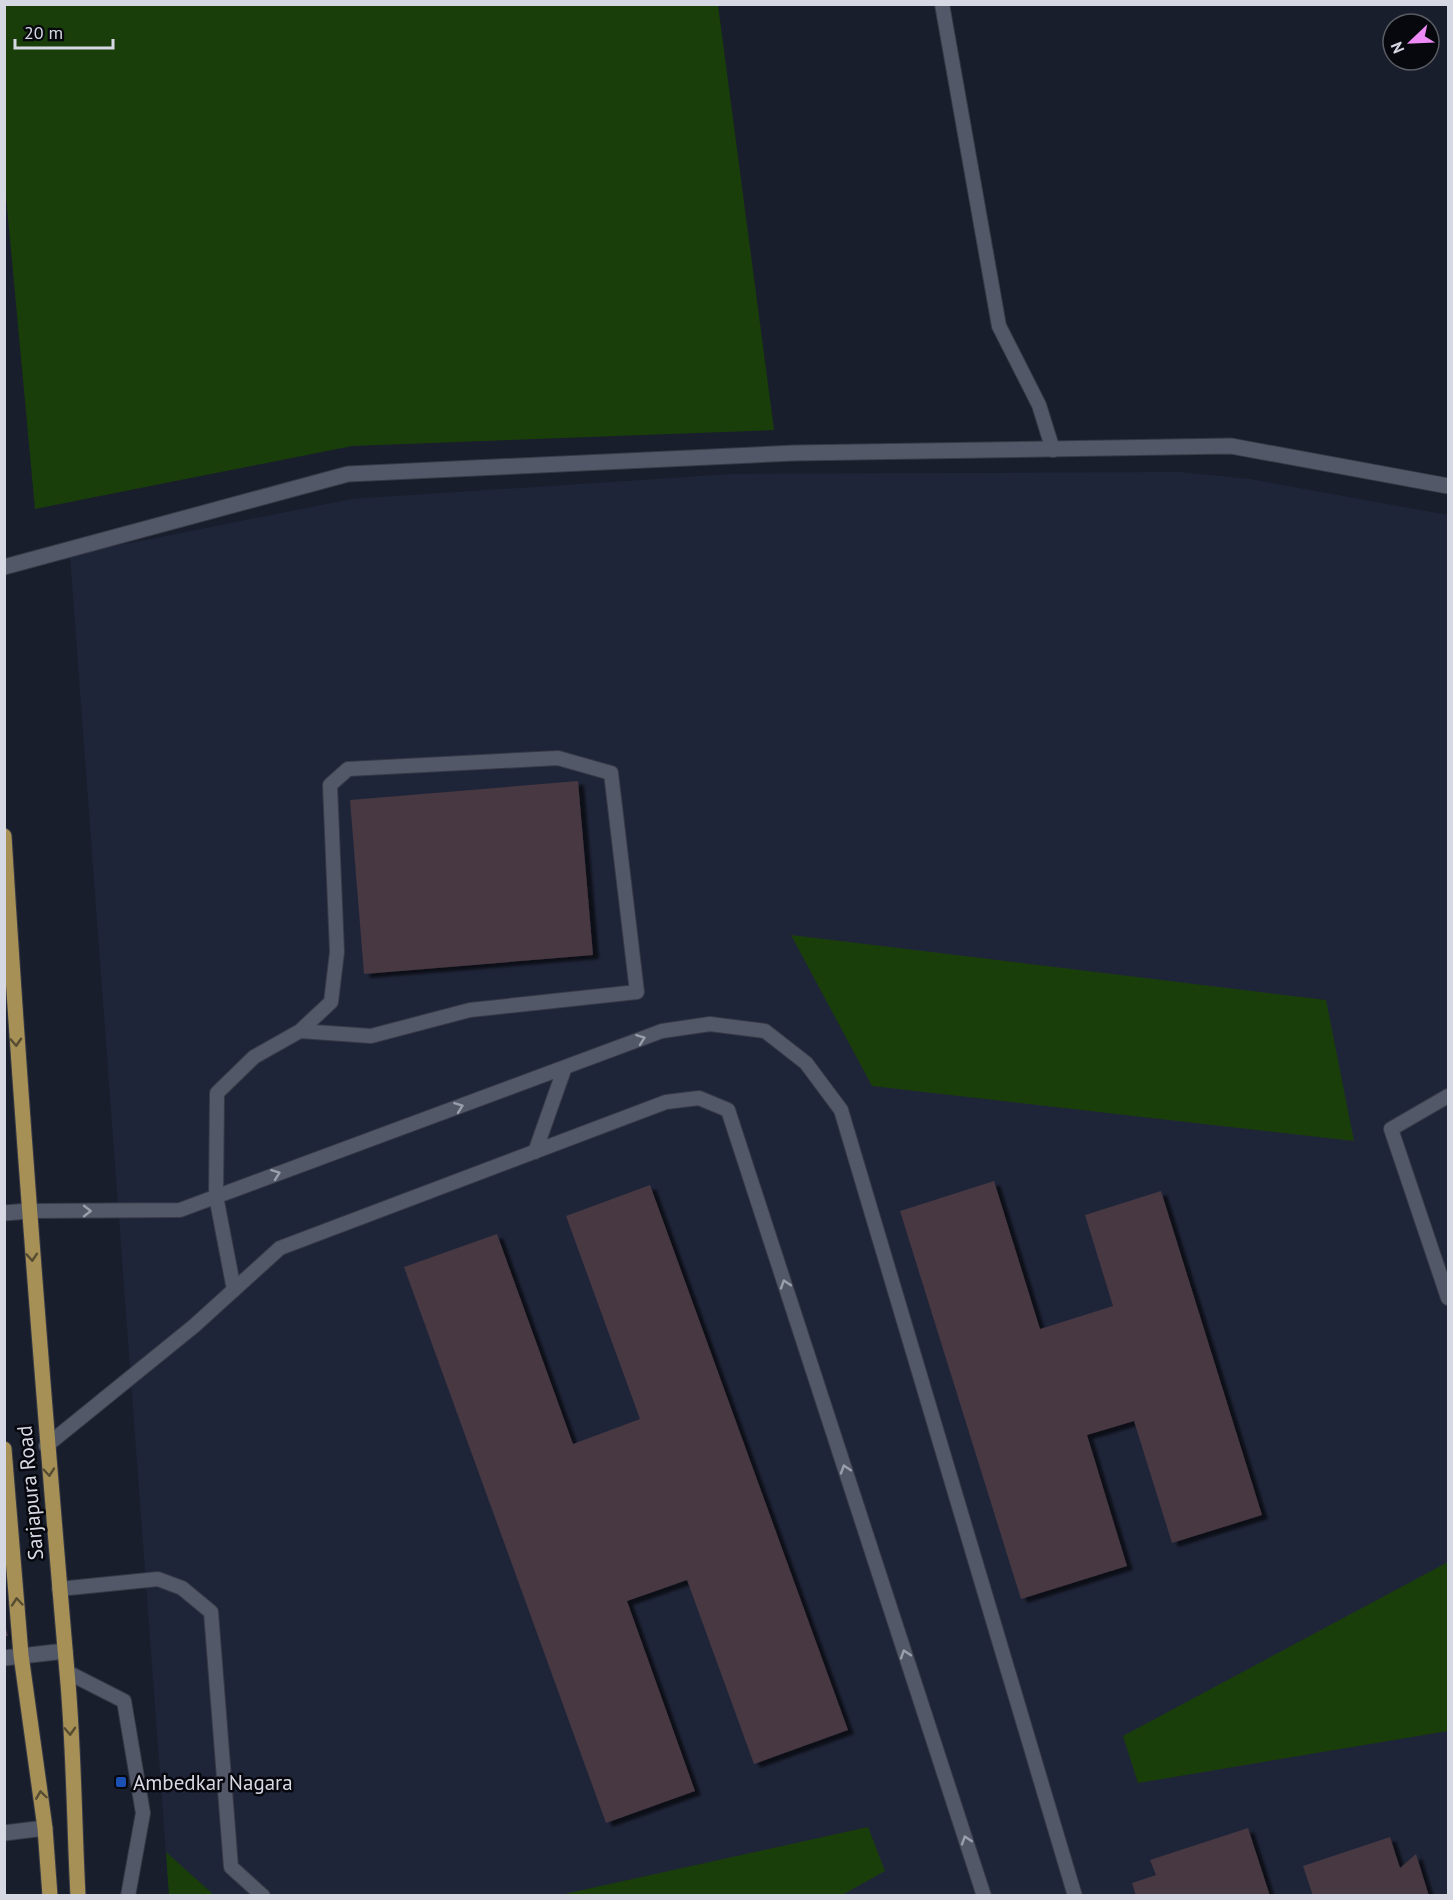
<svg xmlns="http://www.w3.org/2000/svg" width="1453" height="1900" viewBox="0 0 1453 1900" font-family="'PT Sans',sans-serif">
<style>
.built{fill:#1f2539}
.green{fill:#1a3e0a}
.building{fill:#463742;filter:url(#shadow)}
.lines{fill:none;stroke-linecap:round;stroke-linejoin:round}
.service-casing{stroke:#373a46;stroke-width:16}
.minor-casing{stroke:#373a46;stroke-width:17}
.primary-casing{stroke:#373a46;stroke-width:17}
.service{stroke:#535869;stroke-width:14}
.minor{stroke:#535869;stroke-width:15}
.primary{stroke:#a69055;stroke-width:15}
.oneway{stroke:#9b9fac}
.oneway2{stroke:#564c32}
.transit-dot{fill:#1a4fb4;stroke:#07080e;stroke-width:2}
.labels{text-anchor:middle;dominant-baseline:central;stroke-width:5;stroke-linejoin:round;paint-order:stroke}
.street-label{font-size:21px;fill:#d6d9e3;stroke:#07080e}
.poi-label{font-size:21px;fill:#d6d9e3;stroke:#07080e;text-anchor:start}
</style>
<defs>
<filter id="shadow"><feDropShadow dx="6" dy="4" stdDeviation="1.5" flood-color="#0009"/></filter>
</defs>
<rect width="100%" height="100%" fill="#191e2c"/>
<path class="built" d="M 1179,472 L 1250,479 L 1448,515 L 1448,1895 L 169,1895 L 70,555 L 352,499 L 732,474 Z"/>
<path class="green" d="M 4,5 L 718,5 L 774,430 L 352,446 L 35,509 L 5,185 Z
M 791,935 L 1326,1000 L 1354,1141 L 872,1086 Z
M 1448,1562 L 1448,1731 L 1138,1783 L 1123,1736 Z
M 868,1827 L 885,1871 L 842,1895 L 560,1895 Z
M 166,1852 L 214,1895 L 169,1895 Z"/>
<path class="building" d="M 578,781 L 593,955 L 364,974 L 350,800 Z
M 994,1181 L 1040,1329 L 1113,1306 L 1085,1215 L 1161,1191 L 1262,1515 L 1172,1543 L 1134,1421 L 1087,1435 L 1127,1566 L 1021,1599 L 900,1211 Z
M 650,1185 L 848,1730 L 754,1764 L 687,1580 L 627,1601 L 695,1791 L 606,1823 L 404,1267 L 497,1234 L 573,1444 L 640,1419 L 566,1216 Z
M 4,1621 L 8,1636 L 4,1636 Z
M 1248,1828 L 1270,1896 L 1136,1896 L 1132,1883 L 1156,1875 L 1150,1860 Z
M 1390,1837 L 1400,1868 L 1416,1854 L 1429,1896 L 1313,1896 L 1303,1866 Z"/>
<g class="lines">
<defs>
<path id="service" d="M 942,4 L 999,326 L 1039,405 L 1053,450
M 1448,1096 L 1391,1129 L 1448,1298
M 535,1152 L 565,1067
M 29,1211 L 180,1210 L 662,1031 L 710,1024 L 765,1031 L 806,1063 L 841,1110 L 1075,1896
M 234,1290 L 216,1196 L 217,1093 L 254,1057 L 300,1031 L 331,1002 L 337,952 L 330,785 L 348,769 L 558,758 L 611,773 L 637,992 L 470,1010 L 371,1036 L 300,1031
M 46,1446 L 194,1326 L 280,1248 L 666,1102 L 699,1098 L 728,1110 L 984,1896
M 59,1589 L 158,1579 L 182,1588 L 211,1612 L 231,1867 L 263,1896
M 67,1672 L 124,1701 L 143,1813 L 128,1896"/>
<path id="minor" d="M 4,567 L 348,474 L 794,453 L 1231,446 L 1448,486
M 4,1213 L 29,1211
M 4,1658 L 65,1651
M 4,1833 L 45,1828"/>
<path id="primary" d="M 4,836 C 21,1115 43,1393 67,1672 C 74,1746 74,1821 78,1896
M 4,1449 L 21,1655 L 45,1828 L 50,1896"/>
</defs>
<use href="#service" class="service-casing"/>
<use href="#minor" class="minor-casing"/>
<use href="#primary" class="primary-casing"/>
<use href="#service" class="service"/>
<use href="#minor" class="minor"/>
<use href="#primary" class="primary"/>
</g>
<defs><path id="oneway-chevron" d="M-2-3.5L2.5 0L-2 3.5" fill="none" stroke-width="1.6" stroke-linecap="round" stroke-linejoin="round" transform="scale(1.5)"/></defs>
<g class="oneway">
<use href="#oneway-chevron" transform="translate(641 1039) rotate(-20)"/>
<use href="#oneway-chevron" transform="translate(459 1107) rotate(-20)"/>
<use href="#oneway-chevron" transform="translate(276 1174) rotate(-20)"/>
<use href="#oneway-chevron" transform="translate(87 1211)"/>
<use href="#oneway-chevron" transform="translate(785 1284) rotate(-108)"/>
<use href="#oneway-chevron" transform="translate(845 1469) rotate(-108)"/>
<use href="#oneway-chevron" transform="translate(905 1654) rotate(-108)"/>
<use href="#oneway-chevron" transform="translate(966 1840) rotate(-108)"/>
</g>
<g class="oneway2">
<use href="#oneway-chevron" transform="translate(16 1042) rotate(87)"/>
<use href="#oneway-chevron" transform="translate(32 1257) rotate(86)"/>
<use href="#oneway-chevron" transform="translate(49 1472) rotate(85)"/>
<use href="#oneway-chevron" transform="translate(17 1602) rotate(-95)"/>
<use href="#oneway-chevron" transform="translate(70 1731) rotate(87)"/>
<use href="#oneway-chevron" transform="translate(41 1795) rotate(-98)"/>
</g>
<rect class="transit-dot" x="115" y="1776" width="12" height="12" rx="3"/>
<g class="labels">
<g class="street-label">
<text transform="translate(30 1493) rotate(-95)">Sarjapura Road</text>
</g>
<g class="poi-label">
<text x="133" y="1782">Ambedkar Nagara</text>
</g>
</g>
<rect width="1453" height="1900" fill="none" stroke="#d6d9e3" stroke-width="12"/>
<g transform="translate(1411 42) rotate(247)"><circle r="28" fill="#07080e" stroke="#5a5c63" stroke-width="1.5"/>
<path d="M0-4.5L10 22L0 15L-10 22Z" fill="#ef8bf6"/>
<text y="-9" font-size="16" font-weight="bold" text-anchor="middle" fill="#d6d9e3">N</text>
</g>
<path d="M15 39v9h98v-9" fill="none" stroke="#d6d9e3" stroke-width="3"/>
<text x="24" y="39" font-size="18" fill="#d6d9e3" stroke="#07080e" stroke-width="4.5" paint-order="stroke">20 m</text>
</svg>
